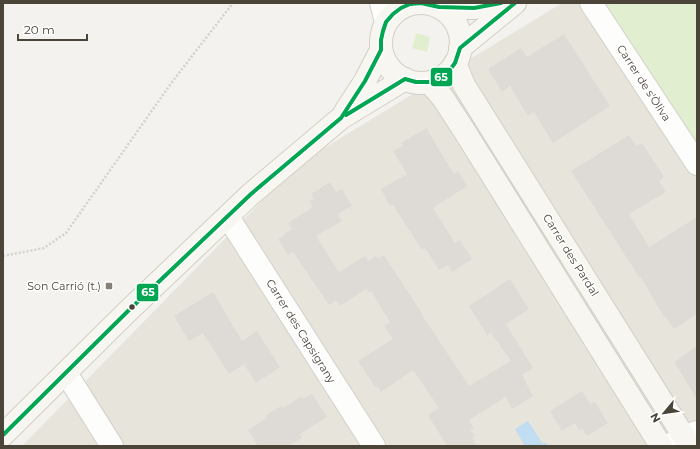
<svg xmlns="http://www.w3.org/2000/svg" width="700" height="449" viewBox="0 0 700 449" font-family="Montserrat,sans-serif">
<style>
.residential{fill:#e7e4dc}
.green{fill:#e1eecf}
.water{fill:#c0ddf1}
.building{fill:#dedbd6}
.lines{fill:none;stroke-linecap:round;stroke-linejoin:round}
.street-casing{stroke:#d2d0cb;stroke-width:24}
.secondary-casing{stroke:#d3cfc5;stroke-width:24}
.path{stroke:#d3d2cc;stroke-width:2.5;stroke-dasharray:2 2;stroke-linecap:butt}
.street{stroke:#fdfdfc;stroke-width:22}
.secondary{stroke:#f7f6f1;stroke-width:22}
.bus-1-casing{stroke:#fff;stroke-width:7}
.bus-1{stroke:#00a651;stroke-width:4}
.poi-dot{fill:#868178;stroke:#fff;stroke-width:1.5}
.bus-dot{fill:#4b4439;stroke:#fff;stroke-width:1.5}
.labels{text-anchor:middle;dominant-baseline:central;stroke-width:3;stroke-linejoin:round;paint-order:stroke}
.street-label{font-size:11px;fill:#4b4439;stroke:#fff}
.poi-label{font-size:11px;fill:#4b4439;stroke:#fff;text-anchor:end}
.line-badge{stroke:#fff;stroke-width:1.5}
.badge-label{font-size:11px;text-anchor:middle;font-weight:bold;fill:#fff}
</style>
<rect width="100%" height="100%" fill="#f4f2ee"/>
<path class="residential" d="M 562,3 L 605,3 L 697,143 L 697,446 L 22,446 L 298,164 Z"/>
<path class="green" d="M 605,3 L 697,3 L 697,143 Z
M 416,33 L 430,37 L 427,52 L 412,48 Z"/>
<path class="water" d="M 528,421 L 542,443 L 547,443 L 548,446 L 525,446 L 515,429 Z"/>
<path class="building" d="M 564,34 L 610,106 L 553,143 L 534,112 L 528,116 L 510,86 L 502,92 L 488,69 L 521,48 L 527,57 Z
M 426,128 L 454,174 L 458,171 L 467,186 L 433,208 L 455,243 L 460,240 L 472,259 L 452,272 L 448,265 L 439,270 L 425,248 L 422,250 L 393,205 L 390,206 L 381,189 L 407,174 L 393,151 L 403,146 L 401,143 Z
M 629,135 L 636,146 L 642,143 L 664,177 L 659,181 L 666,192 L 629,214 L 649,247 L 697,217 L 697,314 L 674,329 L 666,317 L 665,318 L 640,276 L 639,277 L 571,171 Z
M 330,182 L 336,192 L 342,189 L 352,206 L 338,214 L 342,221 L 316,236 L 339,272 L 365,256 L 368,261 L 376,256 L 378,258 L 384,255 L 423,315 L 422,315 L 469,386 L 511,361 L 491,333 L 487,335 L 469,306 L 510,279 L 529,309 L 506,324 L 533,368 L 522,375 L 533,396 L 512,409 L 506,397 L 469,420 L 474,428 L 470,430 L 475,436 L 472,438 L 477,446 L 447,446 L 428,415 L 439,408 L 413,370 L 381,392 L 378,387 L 376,388 L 358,361 L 393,339 L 384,326 L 390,322 L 371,291 L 369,293 L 366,289 L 340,306 L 336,300 L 329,305 L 293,252 L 288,255 L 278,239 L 285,235 L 284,234 L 292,229 L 288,223 L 313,207 L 310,201 L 314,199 L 311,194 Z
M 213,292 L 242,341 L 257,331 L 280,367 L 256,383 L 244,364 L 229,374 L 203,333 L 189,341 L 174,316 Z
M 697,346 L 697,399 L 674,362 Z
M 582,391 L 590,404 L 595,402 L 608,423 L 587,436 L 582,428 L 579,430 L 575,423 L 562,431 L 550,411 Z
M 312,394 L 327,417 L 300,434 L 302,438 L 288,446 L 258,446 L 248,430 L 267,418 L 265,416 L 281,406 L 283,408 L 302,396 L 303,399 Z"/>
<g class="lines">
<defs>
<path id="street" d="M 381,3 L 386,22
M 591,3 L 697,164
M 228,217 L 374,446
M 66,373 L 112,446
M 668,446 L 684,436 L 697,432"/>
<path id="secondary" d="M381 43a40 40 0 1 1 80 0a40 40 0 1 1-80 0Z
M 439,7 L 474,8 L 501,3
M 460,48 L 515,3
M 455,63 L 464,85 L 690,446
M 429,82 L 443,98 L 465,132 L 661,446
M 345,112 L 365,81 L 381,50
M 3,435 L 127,312 L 251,194 L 341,118 L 405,79"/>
</defs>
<use href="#street" class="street-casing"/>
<use href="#secondary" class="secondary-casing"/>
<path class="path" d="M 3,256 L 44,248 L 66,233 L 172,82 L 233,3"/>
<use href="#street" class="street"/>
<use href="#secondary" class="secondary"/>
<defs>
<path id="bus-1" d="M 346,115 L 405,79 L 416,82 L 429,82 L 440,78 L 449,71 L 455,63 L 460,48 L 515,3
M 3,435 L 127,312 L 251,194 L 341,118 L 365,81 L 381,50 L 381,40 L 383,31 L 386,22 L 393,14 L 401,8 L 410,4 L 421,3 L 439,7 L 474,8 L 501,3"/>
</defs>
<use href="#bus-1" class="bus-1-casing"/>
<use href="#bus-1" class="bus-1"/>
</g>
<rect class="poi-dot" x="105" y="282" width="8" height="8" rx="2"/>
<circle class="bus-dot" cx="132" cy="307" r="3.5"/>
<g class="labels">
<g class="street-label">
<text transform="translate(644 83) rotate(57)">Carrer de s'Òliva</text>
<text transform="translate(571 255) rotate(58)">Carrer des Pardal</text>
<text transform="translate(301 331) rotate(58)">Carrer des Capsigrany</text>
</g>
<g class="poi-label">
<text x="101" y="286">Son Carrió (t.)</text>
</g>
</g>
<g class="line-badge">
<rect x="430" y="67" width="23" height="20" rx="4" fill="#00a651"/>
<rect x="136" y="283" width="23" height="19" rx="4" fill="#00a651"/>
</g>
<g class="badge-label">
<text x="441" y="81">65</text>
<text x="148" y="296">65</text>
</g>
<rect width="700" height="449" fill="none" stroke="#4b4439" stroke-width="8"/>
<g transform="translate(664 413) rotate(241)" stroke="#ffffff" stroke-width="3" paint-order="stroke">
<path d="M0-3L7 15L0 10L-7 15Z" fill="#4b4439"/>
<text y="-6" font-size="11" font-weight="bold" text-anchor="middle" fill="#4b4439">N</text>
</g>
<path d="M18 34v6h69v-6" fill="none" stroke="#4b4439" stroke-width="2"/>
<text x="24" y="34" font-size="12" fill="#4b4439" stroke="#ffffff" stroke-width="3" paint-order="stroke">20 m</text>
</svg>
